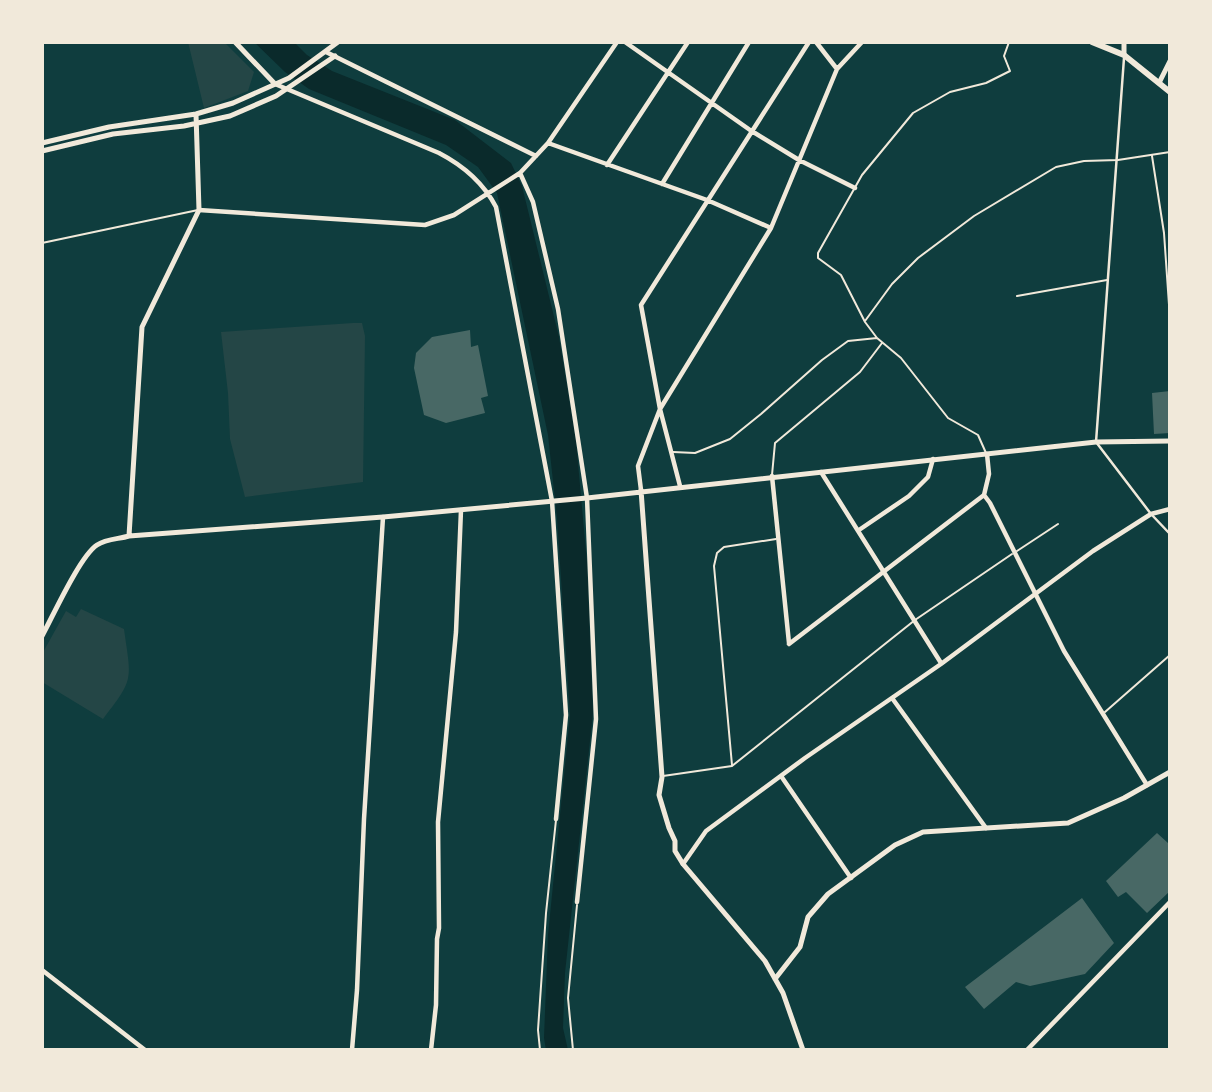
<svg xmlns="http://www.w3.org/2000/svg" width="1212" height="1092" viewBox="0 0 1212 1092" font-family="'Sofia Sans Condensed',sans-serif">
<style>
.green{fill:#244646}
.water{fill:#0a2a2b}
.building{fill:#486865}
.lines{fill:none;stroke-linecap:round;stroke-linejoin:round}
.service{stroke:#f1e9da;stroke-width:2}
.pedestrian{stroke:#f1e9da;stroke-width:2.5}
.minor{stroke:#f1e9da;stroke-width:4.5}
.tertiary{stroke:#f1e9da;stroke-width:5}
.primary{stroke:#f1e9da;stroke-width:6}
</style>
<rect width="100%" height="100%" fill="#0f3d3e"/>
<path class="green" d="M 188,42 L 224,42 L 254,72 L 248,91 L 204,108 Z
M 353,323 L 362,323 L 365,336 L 363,482 L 245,497 L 230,439 L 228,393 L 221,332 Z
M 81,609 L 124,629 C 131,680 135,678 103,719 L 42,682 L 42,654 L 66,611 L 76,617 Z"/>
<path class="water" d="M 254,42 L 294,42 L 307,55 L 332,71 L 455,120 L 511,163 L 522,186 L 559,337 L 576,441 L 587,563 L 593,713 L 565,973 L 563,1028 L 568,1050 L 546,1050 L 544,1038 L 548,935 L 570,715 L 557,518 L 548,435 L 497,193 L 478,167 L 446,145 L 309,89 L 285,72 Z"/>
<path class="building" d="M 470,330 L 471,347 L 478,345 L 488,396 L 481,398 L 485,413 L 446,423 L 424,415 L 414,368 L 416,353 L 432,337 Z
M 1170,391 L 1170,433 L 1154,434 L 1152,393 Z
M 1157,833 L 1168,843 L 1170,842 L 1170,891 L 1147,913 L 1126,892 L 1118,897 L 1106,881 Z
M 1082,898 L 1114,943 L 1085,974 L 1030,986 L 1016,982 L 984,1009 L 965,987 Z"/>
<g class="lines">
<path class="service" d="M 1152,156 L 1164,233 L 1170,319
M 42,243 L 198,210
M 1017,296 L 1107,280
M 865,321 L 892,284 L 918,258 L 974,216 L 1056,167 L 1084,161 L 1118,160 L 1170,152
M 877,338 L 865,322 L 841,275 L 818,258 L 818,253 L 862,175 L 913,113 L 950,92 L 986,83 L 1010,71 L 1004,56 L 1009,42
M 673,452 L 695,453 L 730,439 L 761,414 L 822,360 L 848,341 L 877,338 L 901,358 L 948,418 L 978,435 L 986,453
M 772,475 L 775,443 L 860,372 L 882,343
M 1017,551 L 1058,524
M 1105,712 L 1170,655
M 732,765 L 714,566 L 717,553 L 724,547 L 776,539
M 663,776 L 732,766 L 915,620 L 1012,554
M 540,1050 L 538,1030 L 546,913 L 556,820
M 573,1050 L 568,998 L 577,905"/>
<path class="pedestrian" d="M 1124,58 L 1096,442 L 1151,514 L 1170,534"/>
<path class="minor" d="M 625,42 L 750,130 L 799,160 L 855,188
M 816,42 L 837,69
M 326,52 L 536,156
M 275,84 L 439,153 C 464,166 483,182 496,207 L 552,501 L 566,715 L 556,819
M 548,143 L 707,200 L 771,228
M 607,165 L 688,42
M 520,173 L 533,202 L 558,309 L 587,498 L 596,719 L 577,902
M 662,184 L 749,42
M 199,210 L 425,225 L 454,215 L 520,173 L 548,143 L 617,42
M 987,454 L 989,474 L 984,495 L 990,503 L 1064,651 L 1147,785
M 821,472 L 941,663
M 772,476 L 789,643
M 680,486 L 660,409 L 771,228 L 837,69 L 862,42
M 641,490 L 638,466 L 660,409 L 641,305 L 809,42
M 859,530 L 909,496 L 928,477 L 933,459
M 789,644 L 984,495
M 892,698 L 986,828
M 781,776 L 851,878
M 683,864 L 706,831 L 805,758 L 941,664 L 1093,551 L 1151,514 L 1170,509
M 42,970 L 145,1050
M 352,1050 L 357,990 L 364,819 L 383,517
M 431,1050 L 436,1005 L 437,939 L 439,928 L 438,822 L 456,632 L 461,510
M 1027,1050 L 1170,902"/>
<path class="tertiary" d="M 235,42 L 275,84
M 1124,55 L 1124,42
M 1159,83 L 1170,61
M 42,143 L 109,127 L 196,114 L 233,103 L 289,78 L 338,42
M 42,151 L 113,134 L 184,126 L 230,116 L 276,96 L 335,56
M 641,490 L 662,777 L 659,795 L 669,828 L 675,841 L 675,851 L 683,864 L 765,961 L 783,993 L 803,1050
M 129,536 L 142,327 L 199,210 L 196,114
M 42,636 C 53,616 80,556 97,545 C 106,539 119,539 129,536 L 383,517 L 587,498 L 1096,442 L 1170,441
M 775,979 L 800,947 L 808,917 L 828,894 L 895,845 L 923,832 L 1068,823 L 1124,798 L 1170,772"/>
<path class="primary" d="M 1092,42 L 1124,55 L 1170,92"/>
</g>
<rect width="1212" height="1092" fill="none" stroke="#f1e9da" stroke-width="88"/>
</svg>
